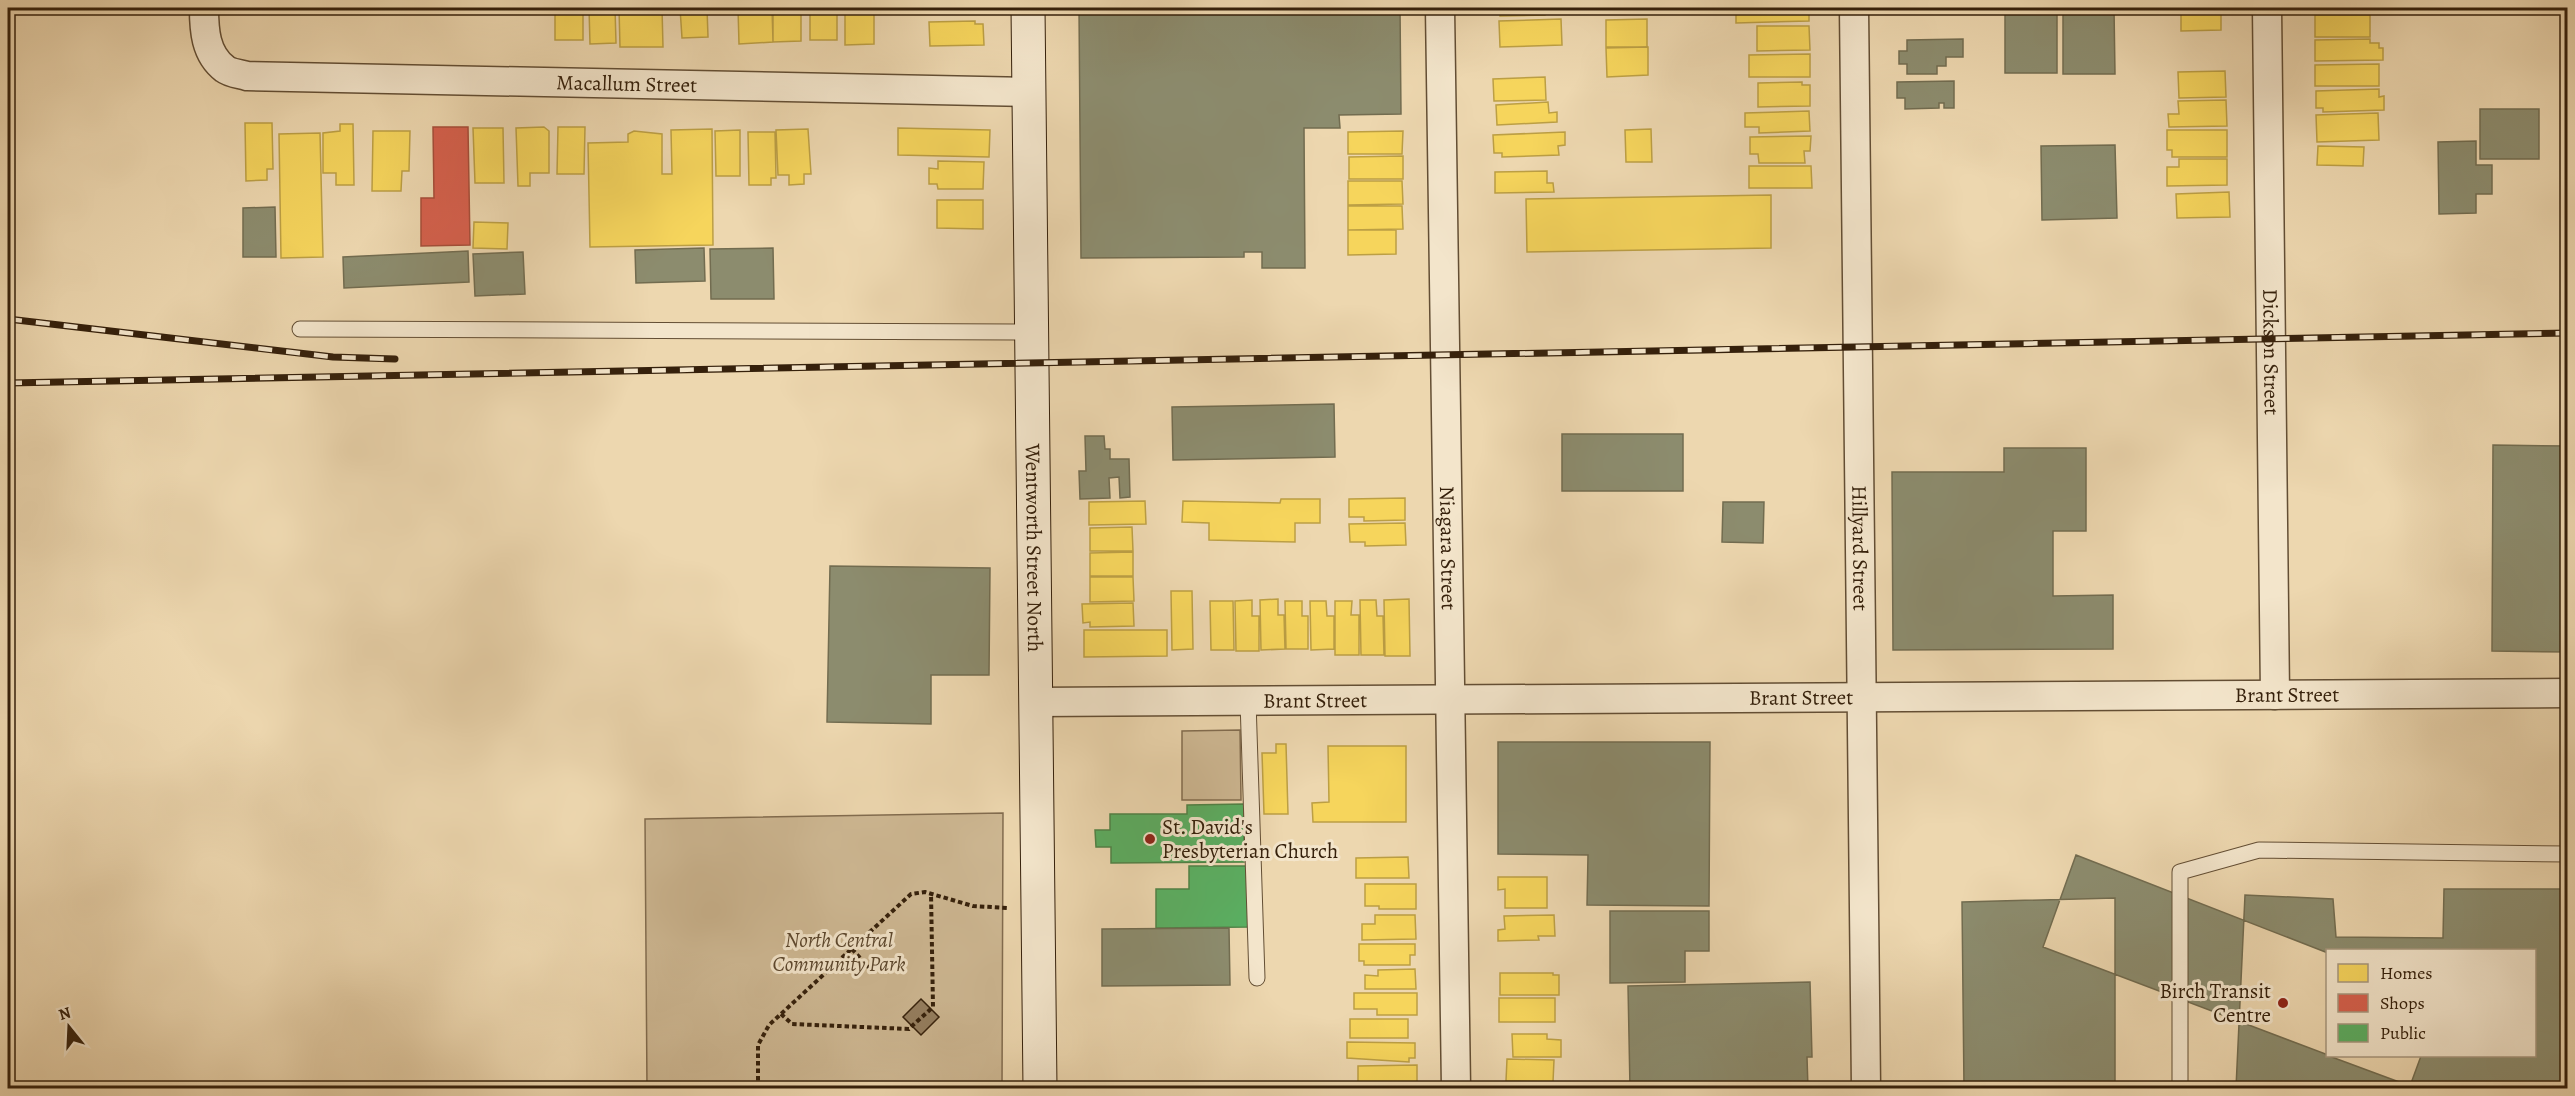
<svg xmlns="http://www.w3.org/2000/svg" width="2575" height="1096" viewBox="0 0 2575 1096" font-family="Alegreya,serif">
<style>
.green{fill:#ceb893;stroke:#826c4f;stroke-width:1.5}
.homes{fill:#f6d55c;stroke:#bc9f44;stroke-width:1.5}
.shops{fill:#d6604d;stroke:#a64d39;stroke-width:1.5}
.public{fill:#5aae61;stroke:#4f8347;stroke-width:1.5}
.industry{fill:#8c8c6e;stroke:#726c50;stroke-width:1.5;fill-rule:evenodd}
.building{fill:#957f60;stroke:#35200b;stroke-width:1.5}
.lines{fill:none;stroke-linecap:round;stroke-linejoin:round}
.lane-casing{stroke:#634e34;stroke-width:17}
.street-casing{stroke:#634e34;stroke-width:31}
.secondary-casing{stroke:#35200b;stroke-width:35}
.path{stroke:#35200b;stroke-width:4;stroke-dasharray:4.5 3;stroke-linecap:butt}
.lane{stroke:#f3e5cb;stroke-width:15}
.street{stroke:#f3e5cb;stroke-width:28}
.secondary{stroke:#f3e5cb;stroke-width:33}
.rail-casing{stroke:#35200b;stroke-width:7}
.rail{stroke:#f3e5cb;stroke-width:4.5;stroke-dasharray:14;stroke-linecap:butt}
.poi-dot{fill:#8f2418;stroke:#f3e5cb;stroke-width:2}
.labels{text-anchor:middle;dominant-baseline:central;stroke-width:6;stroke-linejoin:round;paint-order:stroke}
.street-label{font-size:21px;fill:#35200b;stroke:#f3e5cb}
.poi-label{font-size:21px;fill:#35200b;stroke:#f3e5cb;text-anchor:start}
.park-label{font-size:21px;font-style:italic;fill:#5b462d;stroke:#f3e5cb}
</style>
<rect width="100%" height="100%" fill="#edd7af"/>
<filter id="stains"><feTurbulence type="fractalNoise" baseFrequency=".00333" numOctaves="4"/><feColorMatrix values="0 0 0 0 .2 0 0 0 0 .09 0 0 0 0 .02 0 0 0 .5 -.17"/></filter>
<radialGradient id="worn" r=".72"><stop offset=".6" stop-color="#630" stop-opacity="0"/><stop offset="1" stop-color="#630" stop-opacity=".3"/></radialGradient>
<path class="green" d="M 1240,730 L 1241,800 L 1182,800 L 1182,731 Z
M 1003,813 L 1002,1088 L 647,1088 L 645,819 Z"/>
<path class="homes" d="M 555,8 L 583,8 L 583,40 L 555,40 Z
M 589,8 L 615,8 L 616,43 L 590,44 Z
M 619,8 L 662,8 L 663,47 L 620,47 Z
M 680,8 L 707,8 L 708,37 L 682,38 Z
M 738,8 L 772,8 L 773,42 L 739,44 Z
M 773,8 L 801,8 L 801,41 L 773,42 Z
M 810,8 L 837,8 L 837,40 L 810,40 Z
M 845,8 L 874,8 L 874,44 L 845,45 Z
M 931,8 L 986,8 L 986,14 L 931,13 Z
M 1500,8 L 1545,8 L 1545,15 L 1500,16 Z
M 1736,8 L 1809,8 L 1809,21 L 1736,23 Z
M 2163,8 L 2221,8 L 2221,30 L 2181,31 L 2181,13 L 2163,13 Z
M 2315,8 L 2378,8 L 2378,11 L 2315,12 Z
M 2315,15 L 2370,15 L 2370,37 L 2315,37 Z
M 1561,19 L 1562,45 L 1500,47 L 1499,21 Z
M 1647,19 L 1647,47 L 1606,47 L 1606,20 Z
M 975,21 L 975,24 L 983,24 L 984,45 L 930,46 L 929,22 Z
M 1757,26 L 1809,26 L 1810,50 L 1757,51 Z
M 2370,39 L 2370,43 L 2379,43 L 2379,48 L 2383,48 L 2383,60 L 2315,61 L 2315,40 Z
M 1648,47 L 1648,75 L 1607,77 L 1606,48 Z
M 1810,54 L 1810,77 L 1749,77 L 1749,55 Z
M 2379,64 L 2379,86 L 2315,86 L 2315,65 Z
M 2225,71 L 2226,97 L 2179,98 L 2178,72 Z
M 1545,77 L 1546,100 L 1494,101 L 1493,79 Z
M 1802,82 L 1802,85 L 1810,85 L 1810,106 L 1758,107 L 1758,83 Z
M 2379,89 L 2379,97 L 2384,96 L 2384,110 L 2323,112 L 2323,108 L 2316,108 L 2316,91 Z
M 2226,100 L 2227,126 L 2169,127 L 2168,114 L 2179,114 L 2178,101 Z
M 1548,102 L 1549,113 L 1557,112 L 1557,122 L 1497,125 L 1496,105 Z
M 1809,111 L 1810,131 L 1759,133 L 1759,127 L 1745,127 L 1745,113 Z
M 2378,113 L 2379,140 L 2317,142 L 2316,115 Z
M 245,123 L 272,123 L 273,169 L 267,169 L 267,180 L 246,181 Z
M 340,124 L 353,124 L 354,185 L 336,185 L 336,173 L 323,173 L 323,133 L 340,131 Z
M 544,127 L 549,131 L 549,173 L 530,173 L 530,186 L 518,186 L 516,128 Z
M 558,127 L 585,127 L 584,174 L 557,174 Z
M 473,128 L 503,128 L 504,183 L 475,183 Z
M 898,128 L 990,130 L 989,157 L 898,155 Z
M 712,129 L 713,245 L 590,247 L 588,143 L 628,142 L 628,134 L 634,131 L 662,134 L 662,174 L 672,174 L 671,130 Z
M 808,129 L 811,174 L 804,174 L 804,184 L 789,185 L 789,175 L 778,175 L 776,130 Z
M 1651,129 L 1652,162 L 1626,162 L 1625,130 Z
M 740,130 L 740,176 L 716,176 L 715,131 Z
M 2167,130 L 2227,130 L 2227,157 L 2172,157 L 2172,150 L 2167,150 Z
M 373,131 L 410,131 L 409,171 L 402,171 L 401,191 L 372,191 Z
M 1403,131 L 1402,154 L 1348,154 L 1348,132 Z
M 748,132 L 775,132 L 776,178 L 771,178 L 771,185 L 749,185 Z
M 1565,132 L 1565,145 L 1558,146 L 1559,155 L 1502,157 L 1502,153 L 1494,153 L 1493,135 Z
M 320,133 L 323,257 L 281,258 L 279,134 Z
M 1811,136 L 1810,151 L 1804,151 L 1805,163 L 1759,163 L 1758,154 L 1750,154 L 1750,137 Z
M 2318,146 L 2364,147 L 2363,166 L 2317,165 Z
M 1403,156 L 1403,179 L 1349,179 L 1349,157 Z
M 2179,159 L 2227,159 L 2227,185 L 2167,186 L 2167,167 L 2179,167 Z
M 938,161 L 984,162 L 983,189 L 938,189 L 937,184 L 929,184 L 929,168 L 938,169 Z
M 1749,166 L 1811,166 L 1812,188 L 1749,188 Z
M 1547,171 L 1547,183 L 1553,183 L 1554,192 L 1495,193 L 1495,172 Z
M 1348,181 L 1402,181 L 1403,204 L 1348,205 Z
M 2229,192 L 2230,217 L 2177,218 L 2176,194 Z
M 1771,195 L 1771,248 L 1527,252 L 1526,199 Z
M 937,200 L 983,200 L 983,229 L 937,228 Z
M 1348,206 L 1402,206 L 1403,229 L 1348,230 Z
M 474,222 L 508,223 L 507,249 L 473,248 Z
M 1348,230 L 1396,230 L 1396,254 L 1348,255 Z
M 1405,498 L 1405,520 L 1364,521 L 1364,517 L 1349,517 L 1349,499 Z
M 1281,499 L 1320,499 L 1320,523 L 1295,523 L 1295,542 L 1209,540 L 1209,523 L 1182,522 L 1183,501 L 1280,503 Z
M 1145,501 L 1146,524 L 1089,525 L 1089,502 Z
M 1405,523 L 1406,545 L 1365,546 L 1365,542 L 1350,542 L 1349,524 Z
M 1132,527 L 1133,551 L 1090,551 L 1090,528 Z
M 1133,552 L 1133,576 L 1090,576 L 1090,553 Z
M 1090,577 L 1133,577 L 1134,601 L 1090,602 Z
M 1171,591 L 1192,591 L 1193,649 L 1172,650 Z
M 1278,599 L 1278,615 L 1284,615 L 1285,649 L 1261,650 L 1260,600 Z
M 1409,599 L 1410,656 L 1385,656 L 1384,600 Z
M 1252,600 L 1252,616 L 1259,616 L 1259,651 L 1236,651 L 1235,601 Z
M 1360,600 L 1376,600 L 1377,616 L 1383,616 L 1384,655 L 1361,655 Z
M 1210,601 L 1233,601 L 1234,650 L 1211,650 Z
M 1285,601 L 1302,601 L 1302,616 L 1308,616 L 1308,649 L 1286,649 Z
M 1310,601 L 1326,601 L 1327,616 L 1334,616 L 1334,649 L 1311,650 Z
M 1335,601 L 1352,601 L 1351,615 L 1359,615 L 1359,655 L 1335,655 Z
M 1133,603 L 1134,626 L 1090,627 L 1090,622 L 1083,623 L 1082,604 Z
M 1084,630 L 1167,630 L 1167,656 L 1084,657 Z
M 1276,744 L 1286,744 L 1288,814 L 1264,814 L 1262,753 L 1276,753 Z
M 1328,746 L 1406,746 L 1406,822 L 1313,822 L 1312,803 L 1329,802 Z
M 1408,857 L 1409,878 L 1356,878 L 1356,858 Z
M 1498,877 L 1547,877 L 1547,908 L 1505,908 L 1505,889 L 1498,890 Z
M 1365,884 L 1416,884 L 1416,909 L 1379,909 L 1379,906 L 1365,906 Z
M 1375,915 L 1415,915 L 1416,939 L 1362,940 L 1362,924 L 1375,924 Z
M 1554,915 L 1555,936 L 1538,936 L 1539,940 L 1498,941 L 1498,930 L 1505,929 L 1504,916 Z
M 1359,944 L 1415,944 L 1415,955 L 1410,955 L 1410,965 L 1364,965 L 1364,961 L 1359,961 Z
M 1415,969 L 1416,989 L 1365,989 L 1365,975 L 1378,976 L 1378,970 Z
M 1500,973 L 1553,973 L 1553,975 L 1559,975 L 1559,995 L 1500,995 Z
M 1354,993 L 1417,993 L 1417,1015 L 1377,1015 L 1377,1009 L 1354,1009 Z
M 1499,998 L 1555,998 L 1555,1022 L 1499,1022 Z
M 1350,1019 L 1408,1019 L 1408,1038 L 1350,1038 Z
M 1512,1034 L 1547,1034 L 1547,1039 L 1561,1040 L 1561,1057 L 1513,1057 Z
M 1347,1042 L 1415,1043 L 1415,1058 L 1409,1058 L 1409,1062 L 1347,1058 Z
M 1507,1059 L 1554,1060 L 1553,1082 L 1506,1081 Z
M 1417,1065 L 1417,1085 L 1358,1085 L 1358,1066 Z"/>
<path class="shops" d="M 433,127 L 468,127 L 470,245 L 421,246 L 421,198 L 434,198 Z"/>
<path class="public" d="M 1244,804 L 1244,862 L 1111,863 L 1111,847 L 1096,847 L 1095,830 L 1110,830 L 1110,814 L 1187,814 L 1187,805 Z
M 1189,866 L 1247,866 L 1248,927 L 1156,928 L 1156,889 L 1189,889 Z"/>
<path class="industry" d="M 1079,8 L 1400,8 L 1401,114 L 1339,115 L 1340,128 L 1304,128 L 1305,268 L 1262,268 L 1262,252 L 1244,252 L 1244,257 L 1081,258 Z
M 2005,8 L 2057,8 L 2057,73 L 2005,73 Z
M 2063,8 L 2114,8 L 2115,74 L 2063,74 Z
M 1963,39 L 1963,57 L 1946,57 L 1946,66 L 1937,66 L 1937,74 L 1907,74 L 1907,64 L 1899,64 L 1899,51 L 1907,51 L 1907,40 Z
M 1954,81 L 1954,108 L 1944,108 L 1944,103 L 1939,103 L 1939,108 L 1905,109 L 1905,98 L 1897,98 L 1897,82 Z
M 2480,109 L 2539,109 L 2539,159 L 2480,159 Z
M 2476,141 L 2476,165 L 2492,165 L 2492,194 L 2476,194 L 2476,213 L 2439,214 L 2438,142 Z
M 2115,145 L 2117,218 L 2042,220 L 2041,146 Z
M 275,207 L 276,257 L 243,257 L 243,208 Z
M 704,248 L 705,281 L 636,283 L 635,250 Z
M 773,248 L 774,299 L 711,299 L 710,249 Z
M 468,251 L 469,282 L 344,288 L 343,257 Z
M 523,252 L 525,294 L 475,296 L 473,254 Z
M 1334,404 L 1335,457 L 1173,460 L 1172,407 Z
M 1562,434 L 1683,434 L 1683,491 L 1562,491 Z
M 1085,436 L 1104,436 L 1105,449 L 1110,449 L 1110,459 L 1129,459 L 1130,497 L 1120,498 L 1119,477 L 1109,478 L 1110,498 L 1080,499 L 1079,471 L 1086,471 Z
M 2493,445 L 2568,446 L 2568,652 L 2492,651 Z
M 2004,448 L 2086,448 L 2086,531 L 2053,531 L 2053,596 L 2113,595 L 2113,649 L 1893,650 L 1892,472 L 2004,472 Z
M 1723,502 L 1764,502 L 1763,543 L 1722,542 Z
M 830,566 L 990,568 L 989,675 L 931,675 L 931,724 L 827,722 Z
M 1498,742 L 1710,742 L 1709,906 L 1587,905 L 1588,855 L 1498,854 Z
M 2076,855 L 2328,953 L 2328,1055 L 2043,947 Z
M 2444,889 L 2568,889 L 2568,1088 L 2236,1088 L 2245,895 L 2333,899 L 2336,937 L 2443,938 ZM 2328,950 L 2534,950 L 2534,1056 L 2328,1056 Z
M 2115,898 L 2115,1088 L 1964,1088 L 1962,902 Z
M 1610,911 L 1709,911 L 1709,951 L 1685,951 L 1685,982 L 1610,983 Z
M 1229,928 L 1230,985 L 1102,986 L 1102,929 Z
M 1810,982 L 1812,1057 L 1807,1057 L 1808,1088 L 1630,1088 L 1628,986 Z
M 2329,1056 L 2421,1056 L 2410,1086 Z"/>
<path class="building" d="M 921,999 L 939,1017 L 921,1035 L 903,1017 Z"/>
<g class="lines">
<defs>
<path id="lane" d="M 300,329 L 1033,332
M 1248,701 L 1257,978
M 2180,1088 L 2180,872 L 2259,850 L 2568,854"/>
<g id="street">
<path id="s1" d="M 204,8 C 204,29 205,54 225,69 C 230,73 240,74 247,76 L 1029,92"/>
<path id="s2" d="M 1440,8 L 1456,1088"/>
<path id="s3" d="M 1854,8 L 1866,1088"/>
<path id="s4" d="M 2267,8 L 2275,695"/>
<path id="s5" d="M 1035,702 L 2568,693"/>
</g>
<g id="secondary">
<path id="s6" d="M 1028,8 L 1040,1088"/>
</g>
</defs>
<use href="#lane" class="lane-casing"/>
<use href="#street" class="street-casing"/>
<use href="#secondary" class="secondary-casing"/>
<path class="path" d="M 852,949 L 869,968
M 781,1014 L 792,1024 L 909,1029 L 912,1026 L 933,1007 L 931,893
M 758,1088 L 758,1045 L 769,1025 L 911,894 L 925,892 L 973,906 L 1008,908"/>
<use href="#lane" class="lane"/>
<use href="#street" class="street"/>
<use href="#secondary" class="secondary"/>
<defs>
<path id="rail" d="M 8,319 L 333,357 L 395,359
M 8,383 L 2568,333"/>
</defs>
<use href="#rail" class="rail-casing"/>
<use href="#rail" class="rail"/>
</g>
<g class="poi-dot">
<circle cx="1150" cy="839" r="6"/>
<circle cx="2283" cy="1003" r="6"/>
</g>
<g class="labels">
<g class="street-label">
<text stroke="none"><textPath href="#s1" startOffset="470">Macallum Street</textPath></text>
<text stroke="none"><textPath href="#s4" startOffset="344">Dickson Street</textPath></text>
<text stroke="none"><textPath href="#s6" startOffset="540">Wentworth Street North</textPath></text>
<text stroke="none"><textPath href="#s2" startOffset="540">Niagara Street</textPath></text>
<text stroke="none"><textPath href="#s3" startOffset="540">Hillyard Street</textPath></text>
<text stroke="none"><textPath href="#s5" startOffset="1252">Brant Street</textPath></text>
<text stroke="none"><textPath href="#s5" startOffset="766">Brant Street</textPath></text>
<text stroke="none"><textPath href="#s5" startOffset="280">Brant Street</textPath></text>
</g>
<g class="poi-label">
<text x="1162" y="827">St. David's<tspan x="1162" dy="24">Presbyterian Church</tspan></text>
<text x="2271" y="991" text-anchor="end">Birch Transit<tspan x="2271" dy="24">Centre</tspan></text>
</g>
<g class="park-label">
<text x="839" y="940">North Central<tspan x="839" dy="24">Community Park</tspan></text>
</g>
</g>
<rect width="2575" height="1096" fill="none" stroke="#edd7af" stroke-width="30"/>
<rect x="9" y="9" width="2557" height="1078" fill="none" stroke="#35200b" stroke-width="3"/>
<rect x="15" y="15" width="2545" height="1066" fill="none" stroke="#35200b" stroke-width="1.5"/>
<rect x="2326" y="949" width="210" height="108" fill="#f3e5cb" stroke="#a7967e" stroke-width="1.5"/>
<rect x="2338" y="964" width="30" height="18" fill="#f6d55c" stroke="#a7967e" stroke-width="1.5"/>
<text x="2380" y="979" font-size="18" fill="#35200b">Homes</text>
<rect x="2338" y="994" width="30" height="18" fill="#d6604d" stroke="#a7967e" stroke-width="1.5"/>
<text x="2380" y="1009" font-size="18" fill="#35200b">Shops</text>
<rect x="2338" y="1024" width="30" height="18" fill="#5aae61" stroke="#a7967e" stroke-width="1.5"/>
<text x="2380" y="1039" font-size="18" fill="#35200b">Public</text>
<g transform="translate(69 1027) rotate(342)" stroke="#f3e5cb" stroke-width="4.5" paint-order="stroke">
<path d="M0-4.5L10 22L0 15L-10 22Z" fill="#35200b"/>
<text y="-9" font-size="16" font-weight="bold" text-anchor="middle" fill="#35200b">N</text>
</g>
<rect width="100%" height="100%" filter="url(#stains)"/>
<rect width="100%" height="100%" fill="url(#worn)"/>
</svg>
